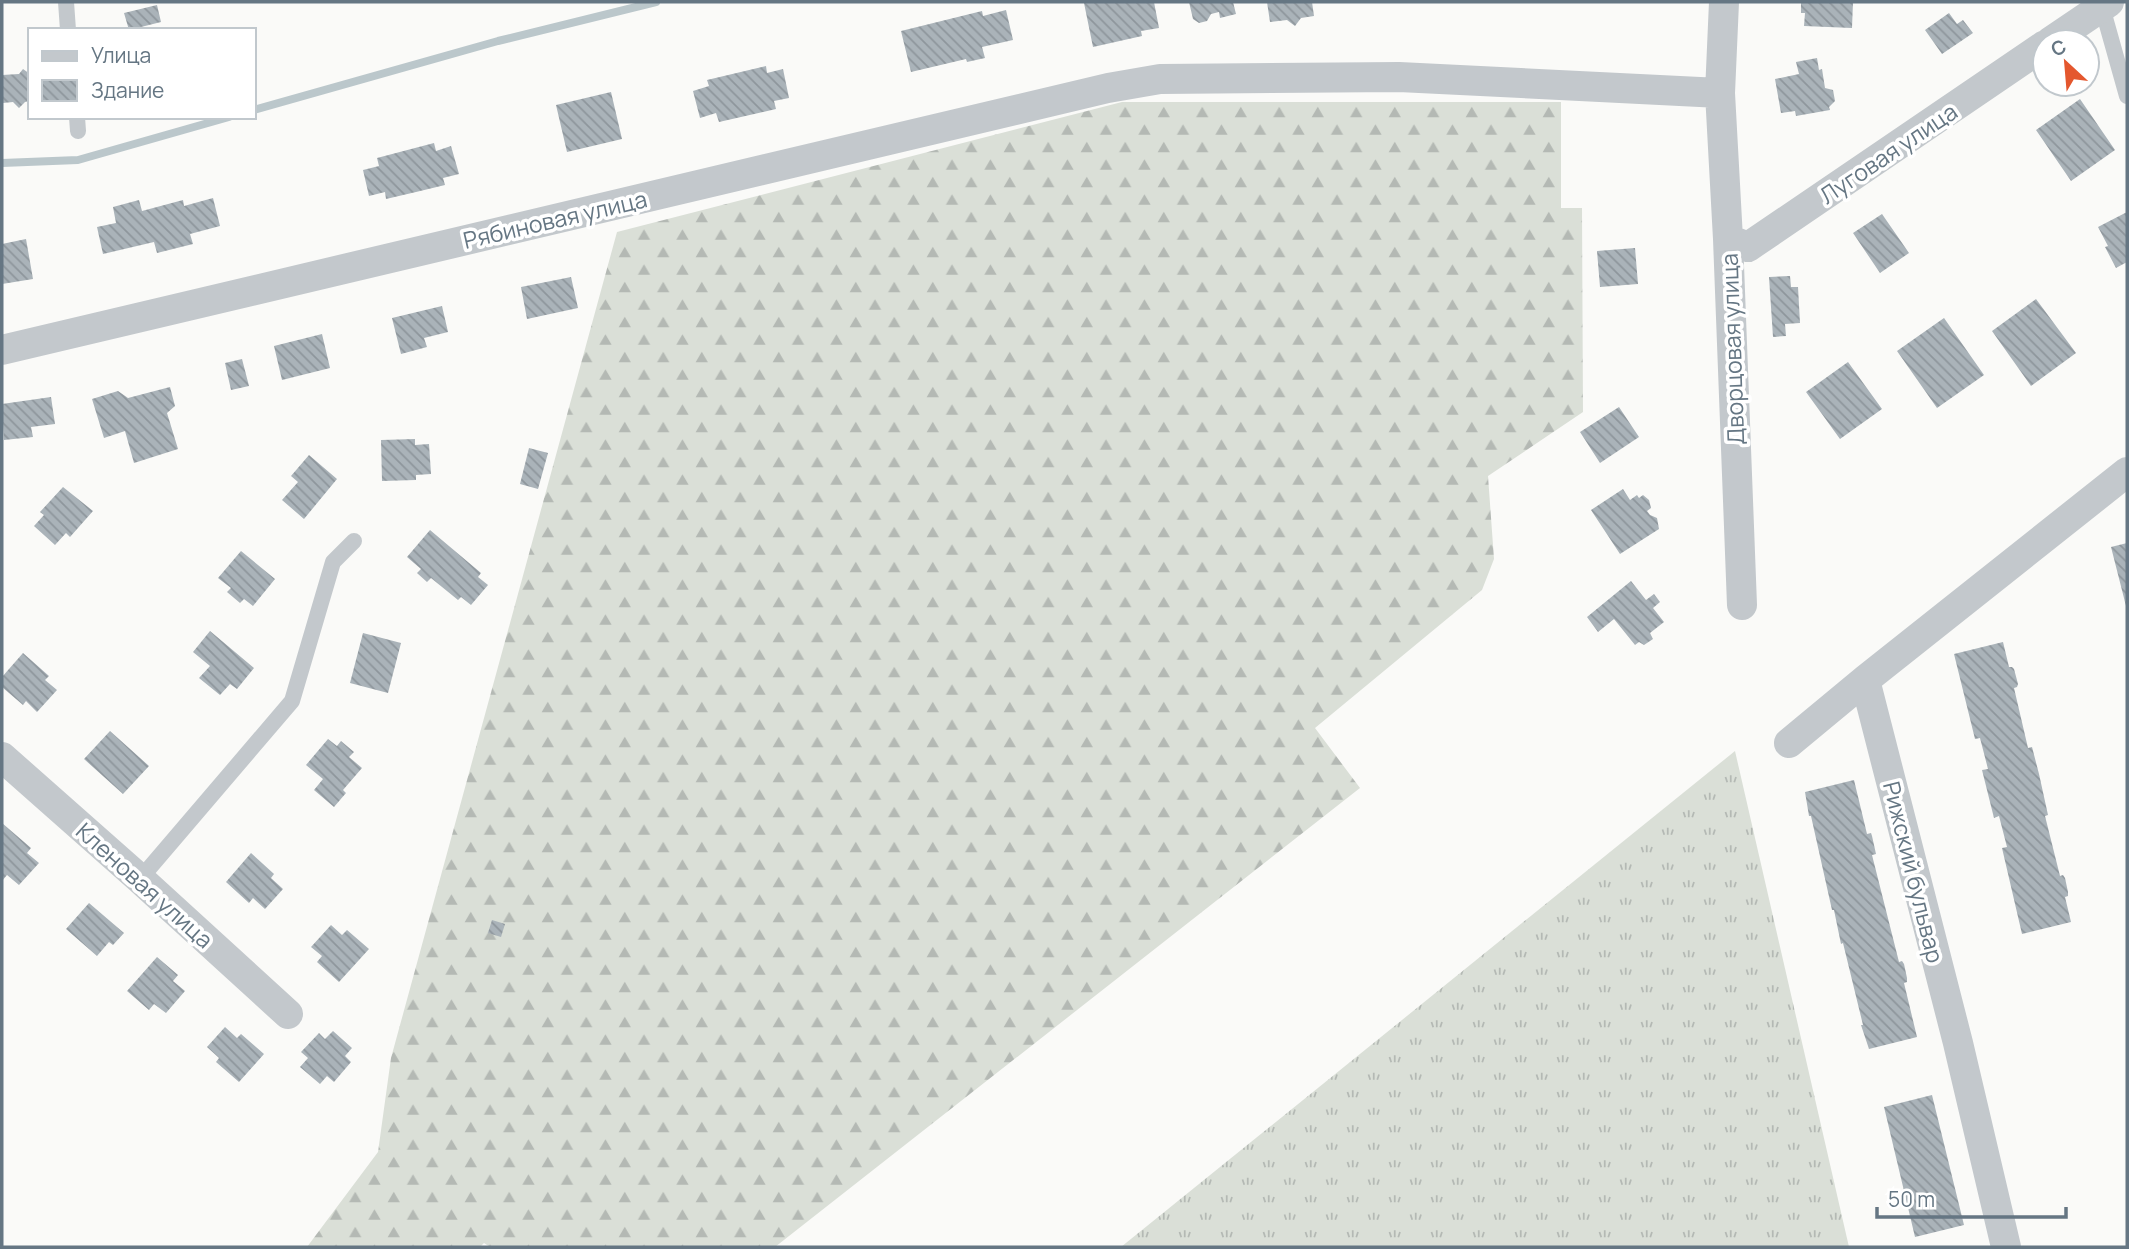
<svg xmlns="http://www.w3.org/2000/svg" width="2129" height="1249" viewBox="0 0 2129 1249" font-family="Manrope,sans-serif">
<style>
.grass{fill:url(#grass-tufts)}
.forest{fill:url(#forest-firs)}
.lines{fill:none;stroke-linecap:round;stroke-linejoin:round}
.stream{stroke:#bbc7cb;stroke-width:8}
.building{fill:url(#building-back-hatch)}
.service{stroke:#c3c8cc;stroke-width:16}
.minor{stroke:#c3c8cc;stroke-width:30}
.labels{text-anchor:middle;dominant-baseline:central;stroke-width:7;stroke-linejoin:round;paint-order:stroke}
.street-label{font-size:23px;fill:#657683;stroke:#fff}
</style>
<defs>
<pattern id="grass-tufts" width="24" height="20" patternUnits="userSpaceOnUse" patternTransform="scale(1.75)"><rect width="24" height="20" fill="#dadfd7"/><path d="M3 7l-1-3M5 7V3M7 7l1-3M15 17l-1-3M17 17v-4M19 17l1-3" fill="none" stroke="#b4b9b4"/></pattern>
<pattern id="forest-firs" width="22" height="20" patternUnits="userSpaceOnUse" patternTransform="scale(1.75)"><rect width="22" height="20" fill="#dadfd7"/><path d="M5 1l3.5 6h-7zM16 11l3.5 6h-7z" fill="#b4b9b4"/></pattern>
<pattern id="building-back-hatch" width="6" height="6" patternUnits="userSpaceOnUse" patternTransform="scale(1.75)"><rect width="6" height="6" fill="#aab3b9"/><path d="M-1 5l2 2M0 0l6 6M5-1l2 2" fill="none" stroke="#8e969c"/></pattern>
</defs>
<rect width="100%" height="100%" fill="#fafaf8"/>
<path class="grass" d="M 1735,751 L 1849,1247 L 1121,1247 Z"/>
<path class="forest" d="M 1122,102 L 1561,102 L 1561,208 L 1582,208 L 1583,412 L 1488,476 L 1494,559 L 1482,590 L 1315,728 L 1360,788 L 775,1247 L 490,1247 L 484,1243 L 480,1247 L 307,1247 L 378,1152 L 391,1058 L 617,232 Z"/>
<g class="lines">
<path class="stream" d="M 254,110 L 498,41 L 656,2
M 2,163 L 78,160 L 229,117"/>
</g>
<path class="building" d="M 1091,2 L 1154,2 L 1159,28 L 1141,31 L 1142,36 L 1093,47 L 1084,3 Z
M 1189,2 L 1233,2 L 1236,14 L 1220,18 L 1219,12 L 1211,14 L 1207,21 L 1199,23 L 1193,19 Z
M 1267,2 L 1312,2 L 1314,16 L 1301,18 L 1295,26 L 1287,20 L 1270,22 Z
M 1801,2 L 1853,2 L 1852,28 L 1804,26 L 1805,13 L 1801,13 Z
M 157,5 L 161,22 L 129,30 L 124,13 Z
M 1006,10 L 1013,40 L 982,47 L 985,58 L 967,62 L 966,59 L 911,72 L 901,31 L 982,11 L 983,16 Z
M 1949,13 L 1957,24 L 1963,20 L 1973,33 L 1942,54 L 1925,30 Z
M 1817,58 L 1819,70 L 1822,69 L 1825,88 L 1833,90 L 1835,101 L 1829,107 L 1830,110 L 1796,116 L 1795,111 L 1781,113 L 1775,79 L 1799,74 L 1796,62 Z
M 766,66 L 767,73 L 783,69 L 789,98 L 774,101 L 776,109 L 719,122 L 716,113 L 700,118 L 693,91 L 709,86 L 707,80 Z
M 23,69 L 30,74 L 30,101 L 25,102 L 19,108 L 13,102 L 3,103 L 2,75 L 19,74 Z
M 611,92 L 622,139 L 567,152 L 556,105 Z
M 2080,99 L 2115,150 L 2071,181 L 2036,130 Z
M 434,143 L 436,151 L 451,146 L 459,174 L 443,178 L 445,185 L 416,192 L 386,199 L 385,192 L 369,196 L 363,170 L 379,166 L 377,158 Z
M 213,198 L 220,226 L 190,234 L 193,244 L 157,253 L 154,242 L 103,254 L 97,227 L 116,223 L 113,207 L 139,200 L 142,211 L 183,200 L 184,206 Z
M 2127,212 L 2127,262 L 2116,268 L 2105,247 L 2108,246 L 2098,227 Z
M 1882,214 L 1909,253 L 1880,273 L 1853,233 Z
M 26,239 L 33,279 L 2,284 L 2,244 Z
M 1635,248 L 1638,284 L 1600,287 L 1597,251 Z
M 1790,276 L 1791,287 L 1798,287 L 1800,323 L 1785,324 L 1786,336 L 1773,337 L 1769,277 Z
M 571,277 L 578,308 L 527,319 L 521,287 Z
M 2036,299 L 2076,353 L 2031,386 L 1992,331 Z
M 442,306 L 448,332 L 424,338 L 427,347 L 401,354 L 392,318 Z
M 1944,318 L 1984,375 L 1937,408 L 1897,351 Z
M 322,334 L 330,368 L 282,380 L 274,346 Z
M 242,359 L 249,386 L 231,390 L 225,363 Z
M 1848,362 L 1882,409 L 1840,439 L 1806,392 Z
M 170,387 L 175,406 L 167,413 L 178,449 L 134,463 L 125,431 L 104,438 L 92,399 L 118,391 L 128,398 Z
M 51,397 L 55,424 L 31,427 L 33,437 L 4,440 L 2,404 Z
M 1619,407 L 1639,437 L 1600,463 L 1580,432 Z
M 415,439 L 415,445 L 429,444 L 431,474 L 416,475 L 416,480 L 382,481 L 381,440 Z
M 529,448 L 548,453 L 538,489 L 520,484 Z
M 309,455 L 337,479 L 304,519 L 282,500 L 298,482 L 291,476 Z
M 63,487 L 93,511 L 70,537 L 66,533 L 55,545 L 34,526 L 44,515 L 40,512 Z
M 1623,489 L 1630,500 L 1637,495 L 1639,498 L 1643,495 L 1649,500 L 1651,508 L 1647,511 L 1650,515 L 1657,518 L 1659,529 L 1620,554 L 1591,510 Z
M 430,530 L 481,573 L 478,577 L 488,585 L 471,605 L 461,597 L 458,600 L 431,578 L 427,582 L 417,573 L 421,569 L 407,557 Z
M 2127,543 L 2127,606 L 2126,606 L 2111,547 Z
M 241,551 L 275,579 L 253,606 L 244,599 L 240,603 L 227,592 L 231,588 L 218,578 Z
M 1631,581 L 1646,600 L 1654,594 L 1660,602 L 1653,608 L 1664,622 L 1650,633 L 1653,639 L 1644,645 L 1639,642 L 1635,645 L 1614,619 L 1598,632 L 1587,617 Z
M 210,631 L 254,668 L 237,689 L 230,684 L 220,695 L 199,678 L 210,666 L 193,652 Z
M 363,633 L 401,643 L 388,693 L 350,683 Z
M 2003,642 L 2009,667 L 2012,667 L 2014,669 L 2018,684 L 2017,687 L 2014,688 L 2028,748 L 2032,747 L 2039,774 L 2048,815 L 2045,816 L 2060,876 L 2063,875 L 2065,878 L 2068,892 L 2068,896 L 2065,897 L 2071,922 L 2022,934 L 2002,848 L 2007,847 L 1999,816 L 1994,818 L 1982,770 L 1988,769 L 1980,738 L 1975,739 L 1954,654 Z
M 23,653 L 49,676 L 45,680 L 57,690 L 37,712 L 26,701 L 23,705 L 2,687 L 2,677 Z
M 110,731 L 149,766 L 123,794 L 84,759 Z
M 328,739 L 337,746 L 341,741 L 354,752 L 349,757 L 362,768 L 343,790 L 346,793 L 334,807 L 314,790 L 323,779 L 306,765 Z
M 1854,780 L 1867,834 L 1871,833 L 1872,836 L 1876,854 L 1872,855 L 1899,962 L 1902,961 L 1904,964 L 1907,978 L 1907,982 L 1904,983 L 1917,1037 L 1869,1049 L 1861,1025 L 1863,1025 L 1843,943 L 1841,944 L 1834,910 L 1832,910 L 1811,816 L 1809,816 L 1805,792 Z
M 2,823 L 31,848 L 27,853 L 39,863 L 19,885 L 7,875 L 2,881 Z
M 251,853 L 274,874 L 271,878 L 283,889 L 265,909 L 253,898 L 249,903 L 226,882 Z
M 89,903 L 124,933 L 113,945 L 109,942 L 97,956 L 66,929 Z
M 492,920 L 505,924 L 501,937 L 488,933 Z
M 331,925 L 342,935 L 347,930 L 369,949 L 339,982 L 317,962 L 322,956 L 311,947 Z
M 157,957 L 178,975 L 173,981 L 185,991 L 166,1013 L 154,1004 L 149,1010 L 127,991 Z
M 225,1027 L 237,1038 L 241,1034 L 264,1054 L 239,1082 L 216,1062 L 219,1058 L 207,1047 Z
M 333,1031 L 352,1048 L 345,1056 L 351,1062 L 334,1082 L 327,1076 L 320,1084 L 300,1067 L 308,1058 L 301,1052 L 319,1033 L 325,1039 Z
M 1932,1095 L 1964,1225 L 1915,1237 L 1884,1107 Z"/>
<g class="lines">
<path class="service" d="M 66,2 L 68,30
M 2102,7 L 2127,96
M 77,117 L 78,131
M 140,879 L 292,701 L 333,562 L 354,541"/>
<path class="minor" d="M 2050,42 L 2109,2
M 1720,93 L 1728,239 L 1742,605
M 1728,239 L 1748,247 L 2045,45
M 2,350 L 1108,88 L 1160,79 L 1399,77 L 1720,93 L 1724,2
M 1789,743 L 1865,680
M 2,757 L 140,879 L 288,1014
M 2006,1247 L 1958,1043 L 1865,680 L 2127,472"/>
</g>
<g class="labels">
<g class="street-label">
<text transform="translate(1888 153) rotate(-34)">Луговая улица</text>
<text transform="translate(555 219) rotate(-13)">Рябиновая улица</text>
<text transform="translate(1732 349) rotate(-92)">Дворцовая улица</text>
<text transform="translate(1914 872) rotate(76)">Рижский бульвар</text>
<text transform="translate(145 885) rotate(42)">Кленовая улица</text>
</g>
</g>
<rect width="2129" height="1249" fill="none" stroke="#657683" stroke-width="7"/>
<rect x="28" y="28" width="228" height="91" fill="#ffffff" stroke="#c1c8cd" stroke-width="2"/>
<rect x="42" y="51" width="35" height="10" fill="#c3c8cc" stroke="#c1c8cd" stroke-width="2"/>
<text x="91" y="63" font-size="21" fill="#657683">Улица</text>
<rect x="42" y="80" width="35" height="21" fill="url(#building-back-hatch)" stroke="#c1c8cd" stroke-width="2"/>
<text x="91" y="98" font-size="21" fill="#657683">Здание</text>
<g transform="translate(2066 63) rotate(334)"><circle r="33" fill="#ffffff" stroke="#c1c8cd" stroke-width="2"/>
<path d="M0-5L12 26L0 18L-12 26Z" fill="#e4572e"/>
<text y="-10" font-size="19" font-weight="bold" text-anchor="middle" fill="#657683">С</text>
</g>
<path d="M1877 1207v10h189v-10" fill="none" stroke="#657683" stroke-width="3.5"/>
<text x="1888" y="1207" font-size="21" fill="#657683" stroke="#ffffff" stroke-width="5" paint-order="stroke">50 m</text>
</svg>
